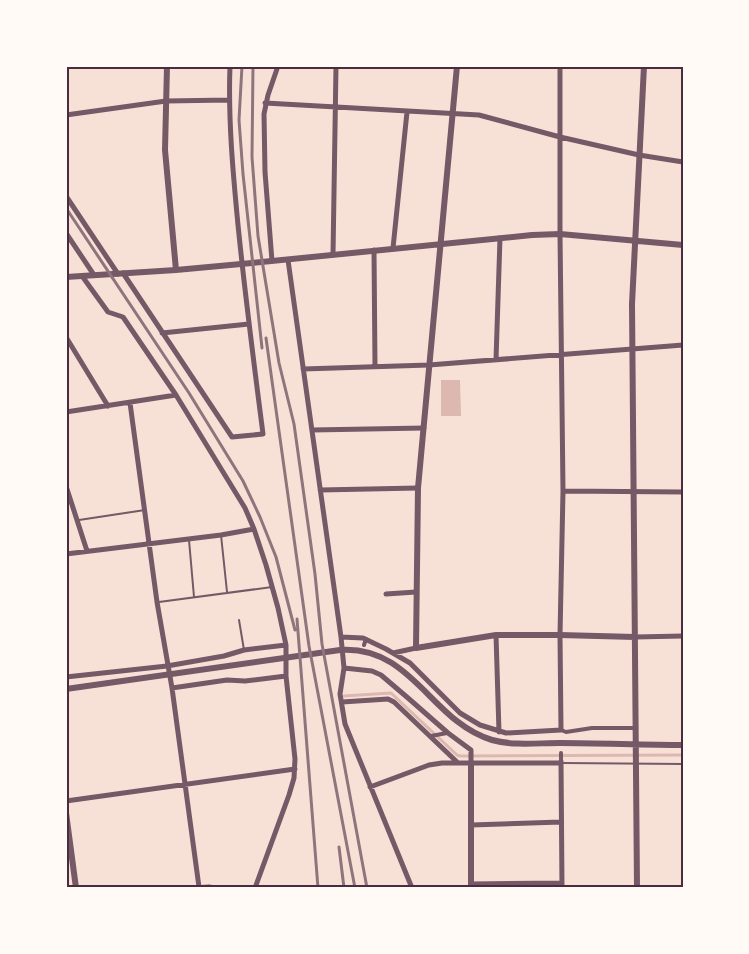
<svg xmlns="http://www.w3.org/2000/svg" width="749" height="954" viewBox="0 0 749 954" font-family="Montserrat,sans-serif">
<style>
.water{fill:#dcb8b0}
.lines{fill:none;stroke-linecap:round;stroke-linejoin:round}
.stream{stroke:#dcb8b0;stroke-width:3}
.service{stroke:#755966;stroke-width:2}
.pedestrian{stroke:#755966;stroke-width:4}
.minor{stroke:#755966;stroke-width:5}
.tertiary{stroke:#755966;stroke-width:6}
.rail{stroke:#8f747c;stroke-width:3}
.neatline{fill:none;stroke:#4a2c40;stroke-width:2}
</style>
<rect width="100%" height="100%" fill="#f7e1d7"/>
<path class="water" d="M 441,380 L 460,380 L 461,416 L 441,416 Z"/>
<g class="lines">
<path class="stream" d="M 344,696 L 391,693 L 457,755 L 460,756 L 683,755"/>
<path class="service" d="M 79,520 L 145,510
M 221,535 L 227,592
M 189,540 L 194,597
M 159,602 L 272,587
M 239,620 L 244,650
M 563,763 L 683,764"/>
<path class="pedestrian" d="M 364,645 L 366,639
M 561,730 L 566,732 L 592,728 L 636,728
M 431,736 L 447,733
M 561,759 L 561,753"/>
<path class="minor" d="M 265,103 L 479,115 L 560,137 L 639,155 L 683,162
M 66,115 L 166,101 L 229,100
M 66,196 L 118,274
M 66,233 L 94,275
M 393,248 L 407,112
M 374,250 L 375,366
M 333,255 L 336,66
M 288,260 L 341,637 L 344,668 L 340,694 L 345,724 L 412,888
M 272,261 L 265,172 L 264,114 L 268,95 L 278,66
M 123,273 L 232,437 L 263,434 C 254,364 245,295 238,225 C 233,173 228,119 230,66
M 82,276 L 108,312 L 123,317 L 176,395 L 245,508 L 254,529 L 266,565 L 278,608 L 286,645 L 286,676 L 295,759 L 294,778 L 289,795 L 255,888
M 162,333 L 249,324
M 66,337 L 108,406
M 496,360 L 500,238
M 303,369 L 429,365 L 683,345
M 130,403 L 157,602 L 172,688 L 199,887
M 66,412 L 176,395
M 312,430 L 424,428
M 66,486 L 87,551
M 320,490 L 418,488
M 563,491 L 683,492
M 66,554 L 221,535 L 254,529
M 386,594 L 416,592
M 496,635 L 499,732
M 341,637 L 363,638 L 386,649 L 410,663 L 460,713 L 480,725 L 506,733 L 561,730 L 560,635 L 563,491 L 560,234 L 560,66
M 635,637 L 683,636
M 393,653 L 416,648
M 344,668 L 372,671 L 381,675 L 408,698 L 448,733 L 471,750 L 471,763
M 66,677 L 167,666 L 224,656 L 244,650 L 286,645
M 172,688 L 227,680 L 245,681 L 286,676
M 342,702 L 388,699 L 394,702 L 457,762
M 561,761 L 562,888
M 370,787 L 429,765 L 442,763 L 561,763
M 66,801 L 295,769
M 471,825 L 561,822
M 471,884 L 562,883
M 193,888 L 209,887 L 215,888"/>
<path class="tertiary" d="M 167,66 L 165,150 L 176,270
M 457,66 L 418,488 L 416,648 L 496,635 L 560,635 L 635,637
M 66,277 L 176,270 L 252,263 L 532,235 L 560,234 L 683,245
M 66,689 L 340,650 C 412,645 431,722 492,740 C 514,746 537,743 560,743 C 601,743 642,745 683,745
M 66,813 L 76,888
M 471,888 L 471,763
M 637,888 L 632,304 L 644,66"/>
<path class="rail" d="M 242,66 L 239,120 L 243,174 L 262,348
M 253,66 L 252,157 L 258,236 L 279,363 L 294,424 L 315,574 L 322,644 L 367,888
M 66,208 L 189,393 L 243,481 L 260,517 L 276,557 L 295,630
M 266,338 L 309,646 L 355,888
M 297,619 L 318,888
M 339,847 L 344,888"/>
</g>
<rect width="749" height="954" fill="none" stroke="#fffaf5" stroke-width="135"/>
<rect x="68" y="68" width="614" height="818" class="neatline"/>
</svg>
